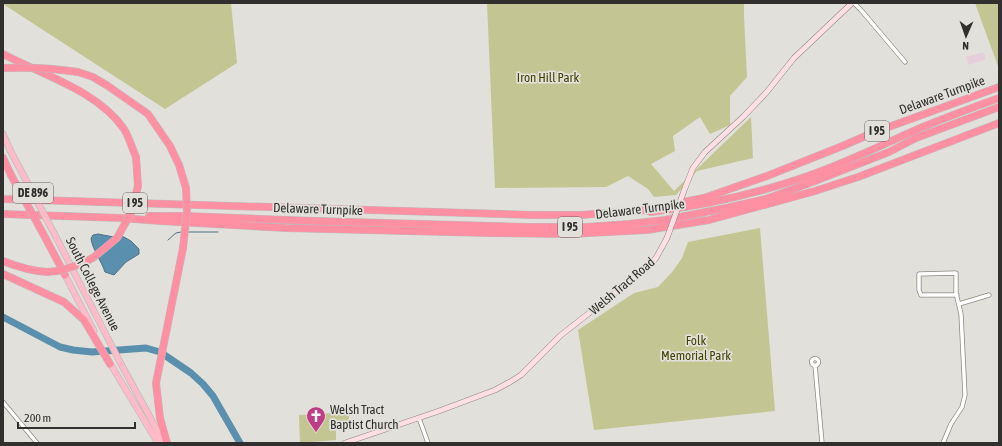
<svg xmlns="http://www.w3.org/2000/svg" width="1002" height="446" viewBox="0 0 1002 446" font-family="'Asap Condensed',sans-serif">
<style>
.industrial{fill:#e5cfdc}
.green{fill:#c3c693}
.water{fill:#5a90ae;stroke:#4e7388}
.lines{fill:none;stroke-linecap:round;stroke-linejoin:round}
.stream{stroke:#4e7388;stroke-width:1}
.river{stroke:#5a90ae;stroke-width:7}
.street-casing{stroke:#8a8882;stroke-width:5}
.secondary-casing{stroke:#8a8882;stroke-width:6}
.primary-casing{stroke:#bdbdbc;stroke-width:7}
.highway-casing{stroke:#bdbdbc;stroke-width:8}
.street{stroke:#fff;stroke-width:3.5}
.secondary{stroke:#ffdee4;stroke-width:5}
.primary{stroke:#ffbcc8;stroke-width:5.5}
.highway{stroke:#ff90a4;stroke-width:7}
.secondary-bridge-casing{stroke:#8a8882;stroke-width:6;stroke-linecap:butt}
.primary-bridge-casing{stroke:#bdbdbc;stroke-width:7;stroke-linecap:butt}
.highway-bridge-casing{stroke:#bdbdbc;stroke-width:8;stroke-linecap:butt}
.secondary-bridge{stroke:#ffdee4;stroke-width:5}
.primary-bridge{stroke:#ffbcc8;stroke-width:5.5}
.highway-bridge{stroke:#ff90a4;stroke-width:7}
.labels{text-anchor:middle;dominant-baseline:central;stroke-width:3.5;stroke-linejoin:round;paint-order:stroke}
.shield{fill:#e2e0da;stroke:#666562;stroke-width:1}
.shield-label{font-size:12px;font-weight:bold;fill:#31302e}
.park-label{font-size:13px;fill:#434400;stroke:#e2e0da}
.street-label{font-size:13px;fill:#31302e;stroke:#e2e0da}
.poi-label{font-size:13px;fill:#31302e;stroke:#e2e0da;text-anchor:start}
</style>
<rect width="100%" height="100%" fill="#e2e0da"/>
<path class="industrial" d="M 983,52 L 986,59 L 969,65 L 966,57 Z"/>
<path class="green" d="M 3,3 L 231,3 L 237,63 L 165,109 L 3,4 Z
M 487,3 L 744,3 L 744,17 L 747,77 L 730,96 L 730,125 L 710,134 L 700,117 L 673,136 L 675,151 L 651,164 L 674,191 L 751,117 L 753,158 L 697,171 L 676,195 L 654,197 L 648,189 L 628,176 L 606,187 L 495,188 Z
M 975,3 L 999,3 L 999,69 Z
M 760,228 L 775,411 L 594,430 L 578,330 L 634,293 L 658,287 L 673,271 L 682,258 L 688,242 Z
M 349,412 L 349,427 L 336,427 L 336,440 L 300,443 L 299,415 Z"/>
<path class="water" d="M 98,234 L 114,237 L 122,236 L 131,241 L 139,249 L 139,254 L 126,262 L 114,275 L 105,272 C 101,260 92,249 91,238 L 93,235 Z"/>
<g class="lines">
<path class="stream" d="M 188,232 L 218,232
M 168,240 L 176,233 L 181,232"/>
<path class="river" d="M 3,317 L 60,347 L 73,350 L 92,352 L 146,348 L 160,352 L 191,373 L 203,384 L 213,396 L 240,443"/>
<defs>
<path id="street" d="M 854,3 L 861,10 L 905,62
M 959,304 L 989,295
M811.5 362a3.5 3.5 0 1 1 7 0a3.5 3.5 0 1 1-7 0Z
M 815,365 L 822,443
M 3,402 L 37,443
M 419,418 L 428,443
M 943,443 L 951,424 L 962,407 L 965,395 L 961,314 L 956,293 L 956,273 L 919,274 L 919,290 L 921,295 L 957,295"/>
<path id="secondary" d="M 685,188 L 693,168 L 705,152 L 743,117 L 766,93 L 794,58 L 852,3
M 345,443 L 439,411 L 495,390 L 510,382 L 521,375 L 561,335 L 647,268 L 656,258 L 667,238"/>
<path id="primary" d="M 3,134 L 10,150
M 56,237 L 120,362 L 164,443
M 65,275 L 94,331
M 108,360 L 158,443"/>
<path id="highway" d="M 3,54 C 43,75 98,91 124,129 C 129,137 132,148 136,157
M 78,72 L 93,77 L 108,86 L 148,114 L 170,146 L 179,165 L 186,188
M 3,158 L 11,175
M 3,199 L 533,215 L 581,215 L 644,210 L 651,212 C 701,206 751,195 799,179 C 843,165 883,144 925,126 C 950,116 974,107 999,98
M 683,202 L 704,198 L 767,176 L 845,145 L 872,133 L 999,87
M 3,214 L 121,218 L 161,221 L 286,228 L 490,233 L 569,234 L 647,230 L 709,220 L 815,191 L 858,177 L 999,123
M 149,216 L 186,216 L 314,221 L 529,227 L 587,227 L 629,224 L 665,220 L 726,208 L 766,199 L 815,181 L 889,152 L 916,138 L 999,107
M 46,239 L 65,275
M 3,261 C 18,267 31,271 47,272
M 3,274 L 64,302 L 84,320 L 110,364
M 167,443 L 160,418 L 156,383 L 183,248"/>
</defs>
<use href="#street" class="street-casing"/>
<use href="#secondary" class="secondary-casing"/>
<use href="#primary" class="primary-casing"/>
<use href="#highway" class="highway-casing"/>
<use href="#street" class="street"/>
<use href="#secondary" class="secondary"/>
<use href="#primary" class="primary"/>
<use href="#highway" class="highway"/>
<defs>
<path id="secondary-bridge" d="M 667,238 L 685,188"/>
<path id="primary-bridge" d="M 10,150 L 56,237"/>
<path id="highway-bridge" d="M 3,68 C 29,67 53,68 78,72
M 11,175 L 46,239
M 183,248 L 187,211 L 186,188
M 47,272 L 58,271 L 82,264 L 94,257 L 117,238 L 131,213 L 138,186 L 136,157"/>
</defs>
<use href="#secondary-bridge" class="secondary-bridge-casing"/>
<use href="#primary-bridge" class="primary-bridge-casing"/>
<use href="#highway-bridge" class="highway-bridge-casing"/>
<use href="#secondary-bridge" class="secondary-bridge"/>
<use href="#primary-bridge" class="primary-bridge"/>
<use href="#highway-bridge" class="highway-bridge"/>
</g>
<defs>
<symbol id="church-pin" viewBox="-11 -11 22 30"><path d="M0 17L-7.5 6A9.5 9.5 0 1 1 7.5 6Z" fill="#bf3d86" stroke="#e2e0da"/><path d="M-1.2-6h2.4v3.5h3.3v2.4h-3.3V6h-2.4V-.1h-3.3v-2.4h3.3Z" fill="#fff"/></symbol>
</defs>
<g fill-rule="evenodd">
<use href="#church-pin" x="305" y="405" width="22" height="30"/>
</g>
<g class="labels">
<g class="shield">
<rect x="865" y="121" width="24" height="20" rx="3"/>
<rect x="13" y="183" width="40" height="20" rx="3"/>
<rect x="123" y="193" width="24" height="20" rx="3"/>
<rect x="558" y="217" width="24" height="20" rx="3"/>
</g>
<g class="shield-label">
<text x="877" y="131">I 95</text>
<text x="33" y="193">DE 896</text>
<text x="135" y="203">I 95</text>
<text x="570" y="227">I 95</text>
</g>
<g class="park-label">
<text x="548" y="77">Iron Hill Park</text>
<text x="696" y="340">Folk<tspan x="696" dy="15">Memorial Park</tspan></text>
</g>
<g class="street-label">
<text transform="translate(942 95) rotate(-20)">Delaware Turnpike</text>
<text transform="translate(318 209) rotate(2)">Delaware Turnpike</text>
<text transform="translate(640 209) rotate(-7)">Delaware Turnpike</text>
<text transform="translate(93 284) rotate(63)">South College Avenue</text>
<text transform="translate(622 286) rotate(-40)">Welsh Tract Road</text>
</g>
<g class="poi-label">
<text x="330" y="409">Welsh Tract<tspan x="330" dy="15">Baptist Church</tspan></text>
</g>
</g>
<rect width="1002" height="446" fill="none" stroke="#31302e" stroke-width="8"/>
<g transform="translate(966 36) rotate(182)" stroke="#e2e0da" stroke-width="3" paint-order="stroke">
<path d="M0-3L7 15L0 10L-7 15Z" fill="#31302e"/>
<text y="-6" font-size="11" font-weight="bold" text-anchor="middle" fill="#31302e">N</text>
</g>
<path d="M18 422v6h117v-6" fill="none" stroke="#31302e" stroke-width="2"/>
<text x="24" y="422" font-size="12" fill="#31302e" stroke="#e2e0da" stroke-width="3" paint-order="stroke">200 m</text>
</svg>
